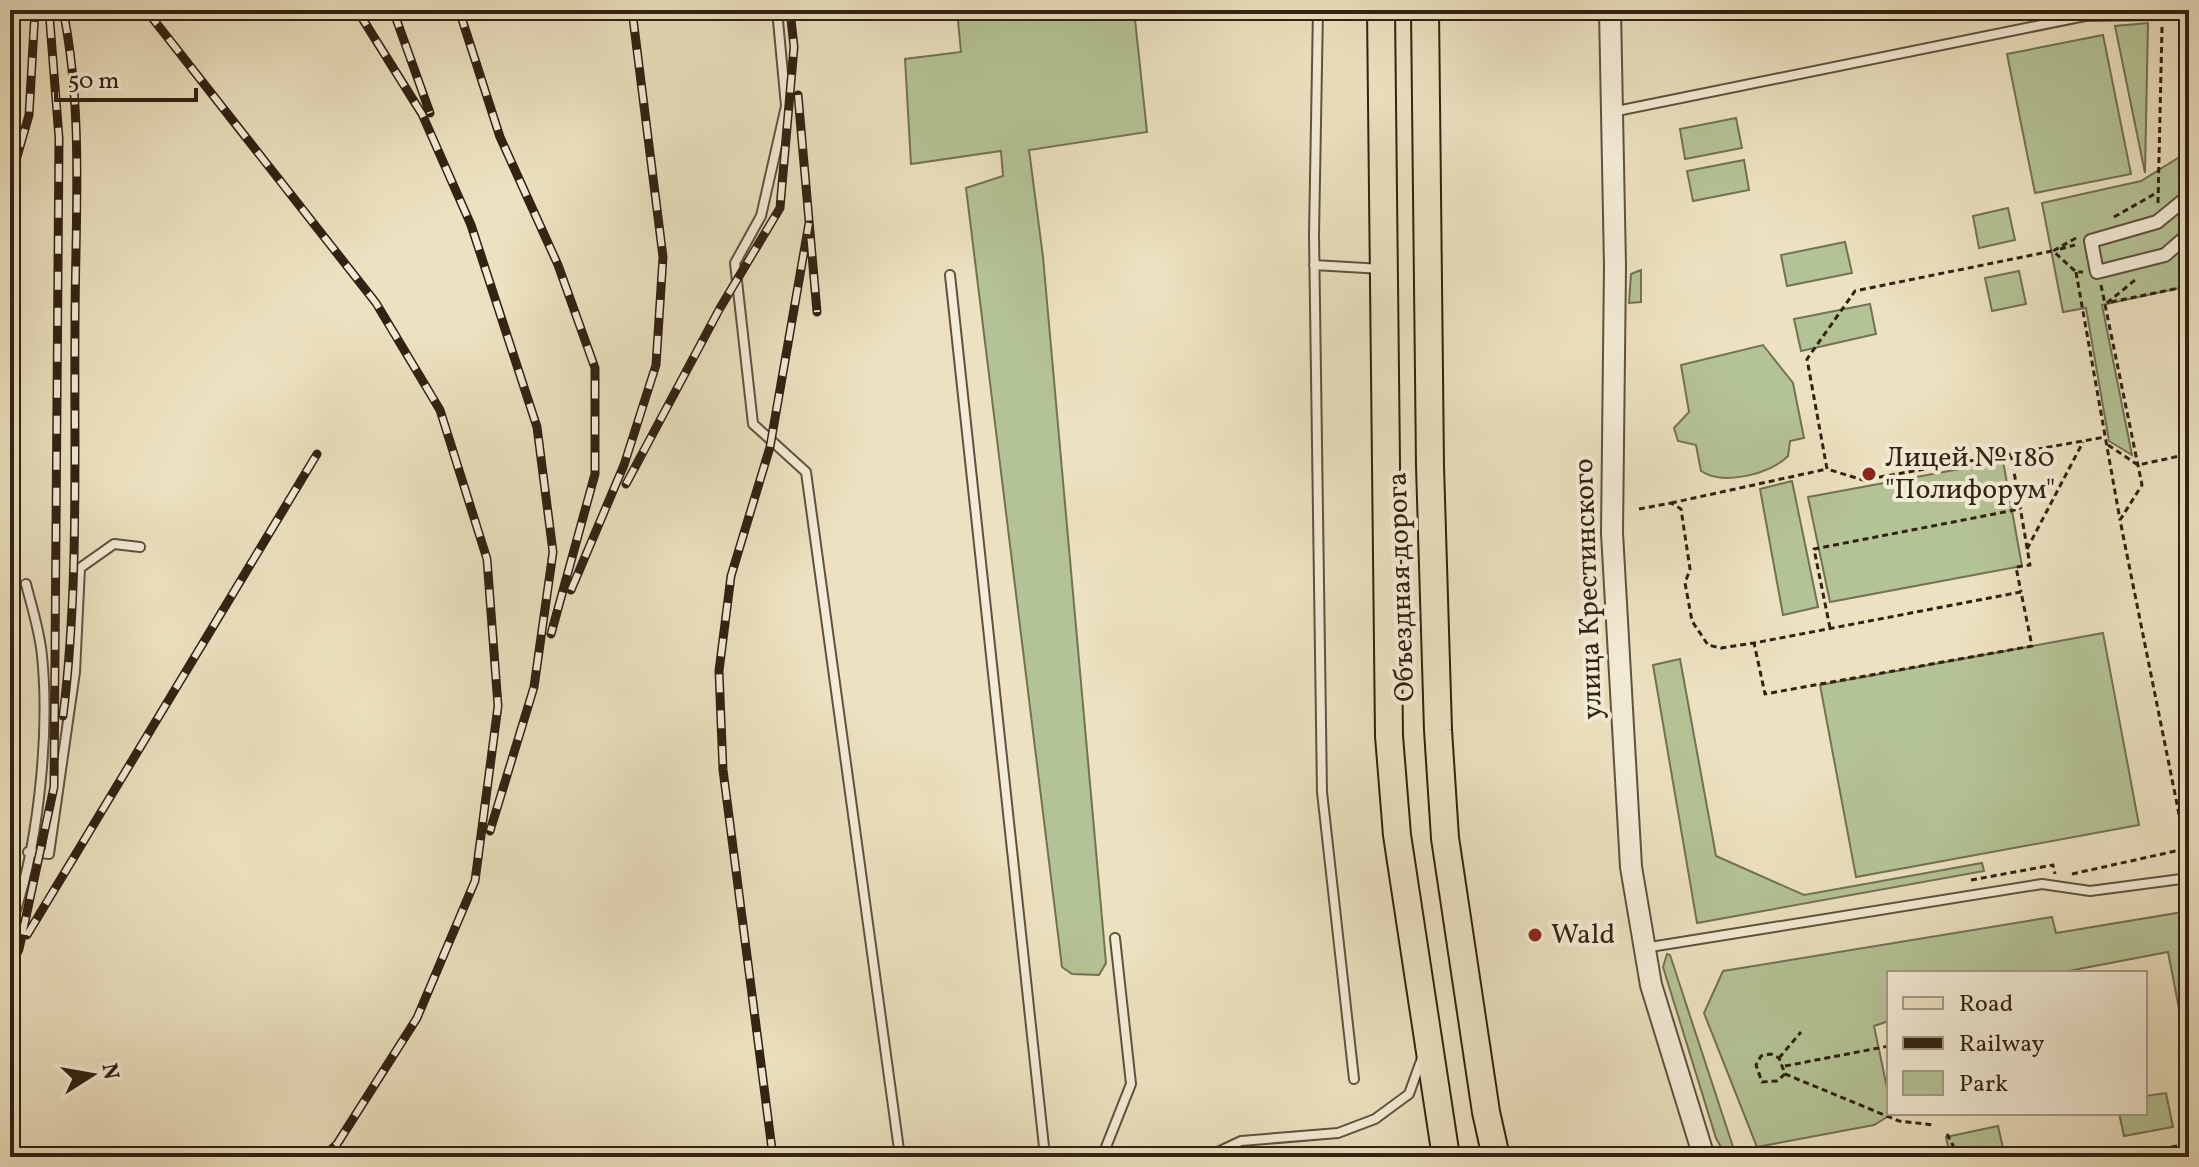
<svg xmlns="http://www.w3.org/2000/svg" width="2199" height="1167" viewBox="0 0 2199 1167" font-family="Vollkorn,serif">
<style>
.green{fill:#b4c395;stroke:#727254;stroke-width:2}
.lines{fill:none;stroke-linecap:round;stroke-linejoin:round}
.service-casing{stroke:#60523e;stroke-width:12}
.pedestrian-casing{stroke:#60523e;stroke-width:16}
.tertiary-casing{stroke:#60523e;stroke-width:24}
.primary-casing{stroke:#312212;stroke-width:30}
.path{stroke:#312212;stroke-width:3;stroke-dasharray:6 4;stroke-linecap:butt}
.service{stroke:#f3ecd6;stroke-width:8}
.pedestrian{stroke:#f3ecd6;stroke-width:12}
.tertiary{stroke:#f3ecd6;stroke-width:20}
.primary{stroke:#ece1c0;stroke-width:26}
.rail-casing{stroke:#312212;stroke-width:9}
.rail{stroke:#f3ecd6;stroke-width:6;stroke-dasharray:18;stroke-linecap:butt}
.poi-dot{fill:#8f2418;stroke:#f3ecd6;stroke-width:3}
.labels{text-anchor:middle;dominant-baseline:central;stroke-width:8;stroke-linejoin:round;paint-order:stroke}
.poi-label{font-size:28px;fill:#312212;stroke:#f3ecd6;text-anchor:start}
.street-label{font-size:28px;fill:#312212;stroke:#f3ecd6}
</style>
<rect width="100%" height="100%" fill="#ece1c0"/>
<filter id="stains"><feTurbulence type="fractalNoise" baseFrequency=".0025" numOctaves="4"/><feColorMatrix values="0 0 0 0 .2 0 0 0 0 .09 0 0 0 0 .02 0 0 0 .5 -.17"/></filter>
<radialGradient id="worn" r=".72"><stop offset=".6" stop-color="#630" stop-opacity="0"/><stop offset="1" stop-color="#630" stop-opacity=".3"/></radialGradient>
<path class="green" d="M 957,10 L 1134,10 L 1147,132 L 1029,150 L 1043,257 L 1106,963 L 1099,975 L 1072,974 L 1062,967 L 966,188 L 1003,176 L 1001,151 L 911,164 L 905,59 L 961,52 Z
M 2148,23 L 2145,173 L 2115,26 Z
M 2103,35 L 2131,174 L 2035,193 L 2007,54 Z
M 1736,118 L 1742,148 L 1685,159 L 1680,129 Z
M 2189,151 L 2189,286 L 2102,305 L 2132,455 L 2109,441 L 2086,308 L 2063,312 L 2042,203 L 2141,181 Z
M 1744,160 L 1749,190 L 1693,201 L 1687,171 Z
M 2008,208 L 2015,240 L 1979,248 L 1973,216 Z
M 1845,242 L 1852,273 L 1787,286 L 1781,255 Z
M 1641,270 L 1641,302 L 1629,303 L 1631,274 Z
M 2019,271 L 2026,304 L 1992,311 L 1985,278 Z
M 1870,304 L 1876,334 L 1801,351 L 1794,319 Z
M 1763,345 L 1793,383 L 1804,438 L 1790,441 L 1788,456 C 1771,474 1723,486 1701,471 L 1696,445 L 1678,441 L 1674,428 L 1689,412 L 1681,365 Z
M 2003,461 L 2022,566 L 1830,602 L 1808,497 Z
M 1792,481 L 1818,607 L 1783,615 L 1760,489 Z
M 2103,633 L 2139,825 L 1856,877 L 1820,685 Z
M 1680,659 L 1716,856 L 1804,895 L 1982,863 L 1984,871 L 1697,923 L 1653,665 Z
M 2189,911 L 2189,1060 L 2168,952 L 2058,973 L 1889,973 L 1889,1021 L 1874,1026 L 1889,1097 L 1887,1117 L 1874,1125 L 1757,1147 L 1704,1013 L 1723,971 L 2052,917 L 2056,933 Z
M 1667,954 L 1670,955 L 1736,1156 L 1723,1151 L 1716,1138 L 1663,967 Z
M 2166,1093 L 2173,1127 L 2124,1136 L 2119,1113 L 2145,1113 L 2145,1096 Z
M 1998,1126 L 2005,1157 L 1950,1157 L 1946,1137 Z"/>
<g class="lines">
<defs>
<path id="service" d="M 777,10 L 786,106 L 761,216 L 735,263 L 753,424 L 806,472 L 900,1157
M 1318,10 L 1314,235 L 1322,792 L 1354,1079
M 1612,112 L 2085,16 L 2163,15 L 2189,10
M 1314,265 L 1382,269
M 950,275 L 1045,1156 L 1037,1157
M 28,852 L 49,854 L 75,672 L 80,568 L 114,544 L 140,547
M 10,927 C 38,853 50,734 42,656 C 40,632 32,608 26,584
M 1644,948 L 2042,884 L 2090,891 L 2189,878
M 1102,1157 L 1131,1084 L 1115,938
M 1207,1157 L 1241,1141 L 1338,1133 L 1375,1119 L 1409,1094 L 1422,1058"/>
<path id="pedestrian" d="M 2189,196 L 2157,222 L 2091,241 L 2097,272 L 2165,255 L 2189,234"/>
<path id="tertiary" d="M 1610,10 L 1615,266 L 1612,533 L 1631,867 L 1651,985 L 1704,1157"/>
<path id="primary" d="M 1381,10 L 1389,736 L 1397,835 L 1446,1157
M 1425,10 L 1430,466 L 1438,730 L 1445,838 L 1486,1112 L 1496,1157"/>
</defs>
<use href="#service" class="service-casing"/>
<use href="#pedestrian" class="pedestrian-casing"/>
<use href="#tertiary" class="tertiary-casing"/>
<use href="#primary" class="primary-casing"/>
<path class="path" d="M 2158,203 L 2162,27
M 2114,217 L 2158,192
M 2076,238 L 2053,251 L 2076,272 L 2083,272
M 2060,249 L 2075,245
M 2052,251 L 1855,291 L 1807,359 L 1827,469 L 1863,480 L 2105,437
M 2076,272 L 2120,520
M 2101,285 L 2142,485 L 2120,520 L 2189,864
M 2111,302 L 2189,286
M 2107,303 L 2135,280
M 2108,445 L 2138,465 L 2189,454
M 2011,454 L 2030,565 L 2016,567 L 2021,592
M 1671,503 L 1827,469
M 1639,509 L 1671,503 L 1681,509 L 1690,569 L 1685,583 L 1692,621 L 1708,645 L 1721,648 L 1754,643 L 2021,592 L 2032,646 L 1765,694 L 1754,643
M 2027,549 L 2083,442
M 1830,628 L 1814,549 L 2020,509
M 2072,874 L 2189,848
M 1971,880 L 2053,865 L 2055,874
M 1779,1058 L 1801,1032
M 1785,1066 L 1889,1046
M 1785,1074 L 1777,1081 L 1762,1082 L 1756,1065 L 1761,1056 L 1771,1054 L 1779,1058 L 1785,1074 L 1899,1121 L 1934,1125
M 1947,1134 L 1959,1157
M 2112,1157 L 2189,1144"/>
<use href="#service" class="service"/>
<use href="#pedestrian" class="pedestrian"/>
<use href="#tertiary" class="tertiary"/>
<use href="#primary" class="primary"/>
<defs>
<path id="rail" d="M 146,10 L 376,303 L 440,410 L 487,559 L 498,706 L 475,881 L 417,1018 L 337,1144 L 323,1157
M 357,10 L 422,114 L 471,225 L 537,427 L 553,552 L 534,687 L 490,831
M 393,10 L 430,113
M 459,10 L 500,137 L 558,265 L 595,368 L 595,474 L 551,634
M 798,95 L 817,312
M 10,181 L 29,115 L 35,10
M 626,484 L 720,308 L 780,208 L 794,47 L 790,10
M 571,590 L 624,465 L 656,365 L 663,257 L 632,10
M 63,716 C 79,587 74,456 75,326 C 75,221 84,113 63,10
M 27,935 L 317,454
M 10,968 L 19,949 L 54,787 L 59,138 L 49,10
M 773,1157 L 723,770 L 719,671 L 731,576 L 770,447 L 809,223"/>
</defs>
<use href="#rail" class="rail-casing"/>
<use href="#rail" class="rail"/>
</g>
<g class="poi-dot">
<circle cx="1869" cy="474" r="8"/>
<circle cx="1535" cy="935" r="8"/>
</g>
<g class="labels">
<g class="poi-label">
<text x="1885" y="458">Лицей № 180<tspan x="1885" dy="32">"Полифорум"</tspan></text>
<text x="1551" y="935">Wald</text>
</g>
<g class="street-label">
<text transform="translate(1402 587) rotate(-92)">Объездная дорога</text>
<text transform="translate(1589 589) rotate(-92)">улица Крестинского</text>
</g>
</g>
<rect width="2199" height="1167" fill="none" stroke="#ece1c0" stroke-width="40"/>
<rect x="12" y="12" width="2175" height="1143" fill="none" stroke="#312212" stroke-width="4"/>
<rect x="20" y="20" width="2159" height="1127" fill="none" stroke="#312212" stroke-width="2"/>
<rect x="1887" y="971" width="260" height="144" fill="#f3ecd6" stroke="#a59b88" stroke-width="2"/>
<rect x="1903" y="997" width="40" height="12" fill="#ece1c0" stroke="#a59b88" stroke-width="2"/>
<text x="1959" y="1011" font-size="24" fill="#312212">Road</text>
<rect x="1903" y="1037" width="40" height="12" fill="#312212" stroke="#a59b88" stroke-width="2"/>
<text x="1959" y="1051" font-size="24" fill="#312212">Railway</text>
<rect x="1903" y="1071" width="40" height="24" fill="#b4c395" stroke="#a59b88" stroke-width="2"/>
<text x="1959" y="1091" font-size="24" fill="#312212">Park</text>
<g transform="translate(92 1075) rotate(79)" stroke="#f3ecd6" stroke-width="6" paint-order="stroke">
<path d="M0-6L14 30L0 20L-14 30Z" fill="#312212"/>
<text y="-12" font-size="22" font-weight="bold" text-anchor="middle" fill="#312212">N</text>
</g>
<path d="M56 88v12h140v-12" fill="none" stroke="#312212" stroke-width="4"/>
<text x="68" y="88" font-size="24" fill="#312212" stroke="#f3ecd6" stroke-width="6" paint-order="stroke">50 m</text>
<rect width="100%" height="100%" filter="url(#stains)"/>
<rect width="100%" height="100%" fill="url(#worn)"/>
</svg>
